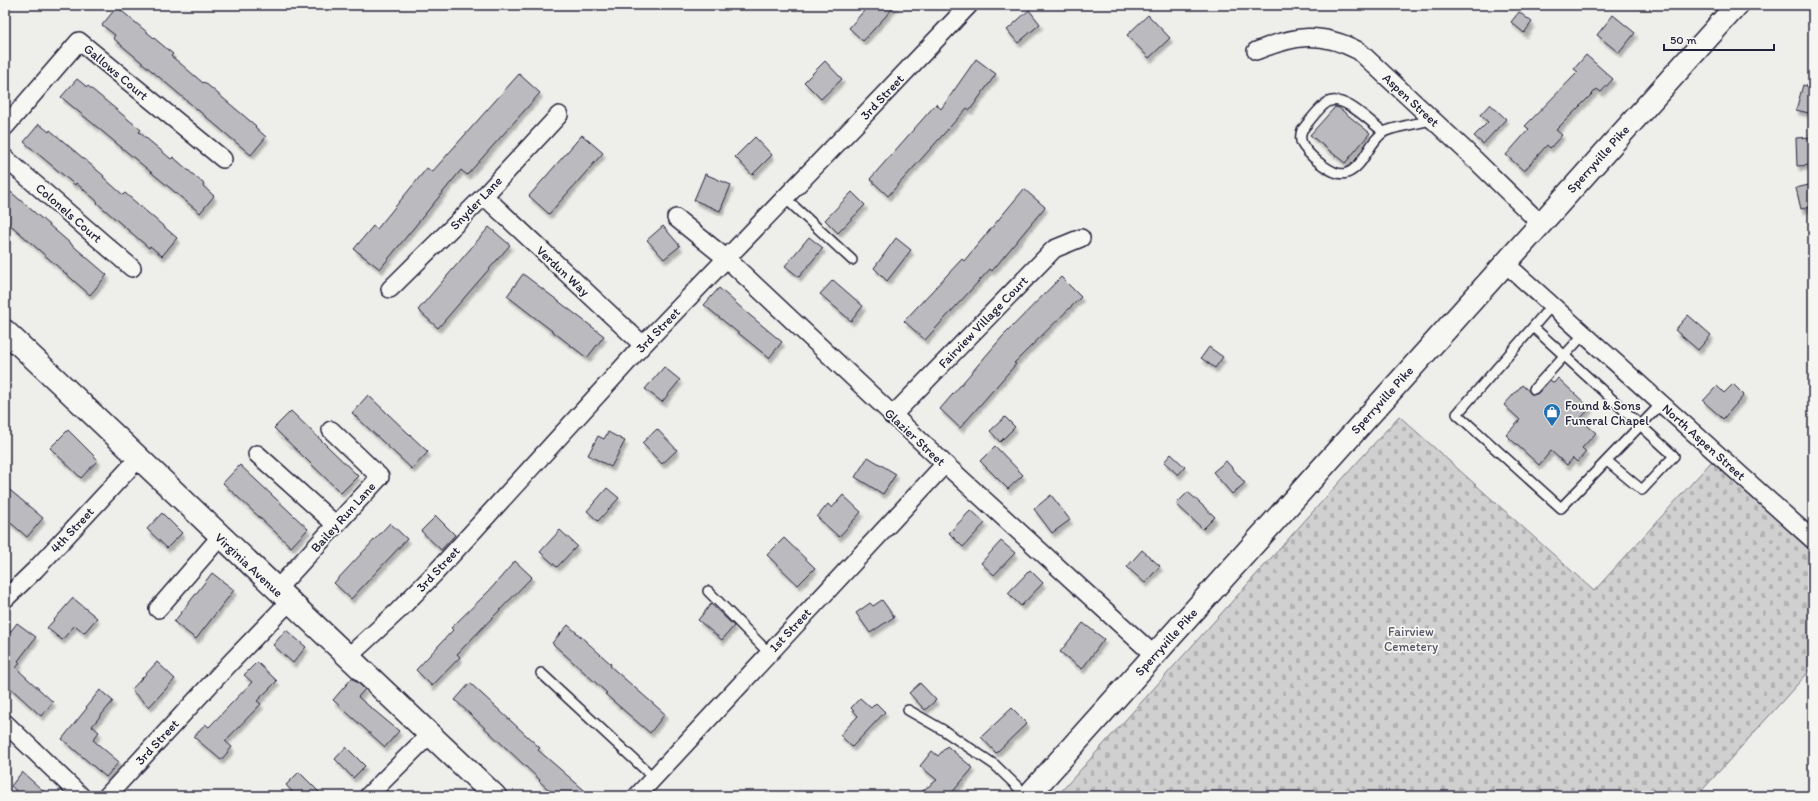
<svg xmlns="http://www.w3.org/2000/svg" width="1818" height="801" viewBox="0 0 1818 801" font-family="Itim,sans-serif">
<style>
.cemetery{fill:url(#cemetery-stones);stroke:#797986}
.building{fill:#bbbbbf;stroke:#22223b;filter:url(#shadow)}
.lines{fill:none;stroke-linecap:round;stroke-linejoin:round}
.lane-casing{stroke:#22223b;stroke-width:12}
.street-casing{stroke:#22223b;stroke-width:20}
.secondary-casing{stroke:#22223b;stroke-width:25}
.primary-casing{stroke:#22223b;stroke-width:25}
.lane{stroke:#f6f6f2;stroke-width:9}
.street{stroke:#f6f6f2;stroke-width:17}
.secondary{stroke:#f6f6f2;stroke-width:22}
.primary{stroke:#f6f6f2;stroke-width:22}
.labels{text-anchor:middle;dominant-baseline:central;stroke-width:3.5;stroke-linejoin:round;paint-order:stroke}
.street-label{font-size:13px;fill:#22223b;stroke:#f6f6f2}
.poi-label{font-size:13px;fill:#22223b;stroke:#f6f6f2;text-anchor:start}
.park-label{font-size:13px;fill:#565668;stroke:#f6f6f2}
</style>
<defs>
<pattern id="cemetery-stones" width="16" height="16" patternUnits="userSpaceOnUse"><rect width="16" height="16" fill="#d0d0d1"/><path d="M2 7V4a2 2 0 0 1 4 0v3zM10 15v-3a2 2 0 0 1 4 0v3z" fill="#b2b2b4"/></pattern>
<filter id="shadow"><feDropShadow dx="2.5" dy="4.5" stdDeviation="1" flood-color="#0004"/></filter>
</defs>
<rect width="100%" height="100%" fill="#eeeeeb"/>
<filter id="ink" filterUnits="userSpaceOnUse"><feTurbulence type="fractalNoise" baseFrequency=".025" numOctaves="2"/><feDisplacementMap in="SourceGraphic" scale="8" xChannelSelector="R" yChannelSelector="G"/><feConvolveMatrix kernelMatrix="1 2 1 2 8 2 1 2 1" color-interpolation-filters="sRGB"/></filter>
<g filter="url(#ink)">
<path class="cemetery" d="M 1399,416 L 1594,591 L 1712,461 L 1813,552 L 1813,667 L 1697,796 L 1057,796 Z"/>
<path class="building" d="M 869,5 L 896,5 L 863,41 L 849,28 Z
M 117,7 L 173,54 L 171,56 L 181,64 L 203,83 L 204,82 L 256,126 L 255,127 L 266,137 L 251,155 L 113,38 L 115,35 L 102,25 Z
M 1029,10 L 1040,24 L 1018,43 L 1007,30 Z
M 1519,12 L 1532,22 L 1524,33 L 1511,22 Z
M 1148,15 L 1170,38 L 1149,58 L 1127,35 Z
M 1613,15 L 1635,33 L 1619,53 L 1597,35 Z
M 1586,55 L 1613,79 L 1601,92 L 1597,89 L 1556,130 L 1562,135 L 1550,148 L 1547,145 L 1524,171 L 1506,155 L 1529,129 L 1525,126 L 1578,72 L 1574,69 Z
M 976,59 L 996,74 L 970,110 L 967,108 L 888,196 L 870,179 L 936,104 L 941,109 Z
M 825,61 L 842,79 L 821,99 L 804,82 Z
M 519,74 L 540,93 L 467,175 L 461,170 L 380,269 L 354,249 L 373,226 L 377,229 L 427,168 L 432,172 Z
M 77,79 L 87,87 L 88,86 L 141,130 L 139,132 L 158,148 L 171,159 L 173,157 L 204,184 L 203,186 L 214,196 L 200,213 L 61,97 Z
M 1803,85 L 1813,88 L 1813,114 L 1796,110 Z
M 1490,104 L 1506,119 L 1483,144 L 1474,136 L 1488,122 L 1480,115 Z
M 1335,107 L 1339,108 L 1370,133 L 1345,163 L 1310,135 Z
M 39,124 L 49,132 L 50,130 L 104,176 L 103,177 L 123,195 L 125,193 L 177,238 L 162,256 L 150,246 L 149,248 L 97,203 L 98,202 L 76,183 L 75,185 L 24,142 Z
M 582,135 L 603,153 L 549,214 L 529,196 Z
M 755,137 L 772,155 L 752,175 L 735,157 Z
M 1813,137 L 1813,165 L 1797,166 L 1796,138 Z
M 705,174 L 731,185 L 720,211 L 694,200 Z
M 1813,184 L 1813,206 L 1801,209 L 1796,188 Z
M 5,187 L 107,275 L 90,295 L 5,220 Z
M 1024,189 L 1045,207 L 992,271 L 990,269 L 925,340 L 904,321 L 962,259 L 964,261 Z
M 852,192 L 865,205 L 838,233 L 825,220 Z
M 663,226 L 680,246 L 664,259 L 647,240 Z
M 489,227 L 510,245 L 438,328 L 418,310 Z
M 809,237 L 823,248 L 799,277 L 785,266 Z
M 896,238 L 911,250 L 887,281 L 874,268 Z
M 523,274 L 604,336 L 587,358 L 507,296 Z
M 1061,277 L 1081,297 L 1014,363 L 1016,364 L 960,428 L 940,409 L 1003,336 Z
M 833,280 L 863,306 L 851,321 L 820,294 Z
M 719,288 L 746,312 L 782,342 L 769,358 L 704,305 Z
M 1688,315 L 1711,335 L 1698,350 L 1675,330 Z
M 1209,347 L 1223,357 L 1215,368 L 1201,358 Z
M 664,367 L 680,380 L 662,402 L 645,389 Z
M 1558,378 L 1590,408 L 1580,419 L 1596,433 L 1582,448 L 1586,452 L 1577,462 L 1573,458 L 1567,465 L 1551,451 L 1539,465 L 1506,435 L 1520,420 L 1504,405 L 1522,385 L 1533,395 L 1538,393 L 1550,380 L 1554,383 Z
M 1733,384 L 1744,395 L 1723,419 L 1703,401 L 1717,386 L 1724,393 Z
M 368,395 L 428,452 L 412,469 L 352,413 Z
M 291,411 L 358,476 L 341,493 L 274,428 Z
M 1005,417 L 1015,427 L 1000,442 L 990,431 Z
M 657,429 L 677,450 L 662,464 L 642,443 Z
M 68,430 L 98,460 L 81,478 L 50,448 Z
M 608,432 L 625,441 L 611,467 L 588,455 L 598,436 L 604,439 Z
M 995,446 L 1023,475 L 1008,489 L 980,461 Z
M 1171,454 L 1185,467 L 1178,475 L 1164,462 Z
M 868,457 L 896,474 L 883,494 L 855,477 Z
M 1226,461 L 1245,483 L 1232,494 L 1213,472 Z
M 240,465 L 308,529 L 291,547 L 223,483 Z
M 5,486 L 43,518 L 27,537 L 5,518 Z
M 607,488 L 619,498 L 598,521 L 587,511 Z
M 1188,492 L 1215,517 L 1203,529 L 1176,504 Z
M 843,495 L 861,512 L 839,537 L 817,517 L 828,504 L 832,508 Z
M 1051,495 L 1070,520 L 1052,533 L 1034,509 Z
M 971,510 L 985,523 L 963,547 L 949,533 Z
M 162,513 L 182,533 L 167,548 L 147,529 Z
M 436,516 L 455,535 L 441,550 L 421,531 Z
M 390,523 L 407,539 L 351,599 L 334,583 Z
M 560,530 L 577,546 L 557,567 L 540,552 Z
M 784,538 L 815,568 L 798,585 L 767,555 Z
M 1001,541 L 1015,553 L 994,575 L 981,563 Z
M 1142,550 L 1160,566 L 1145,583 L 1127,567 Z
M 515,561 L 532,577 L 457,654 L 460,657 L 432,686 L 416,670 L 453,630 L 451,628 L 489,591 Z
M 1030,570 L 1043,583 L 1021,606 L 1008,593 Z
M 212,573 L 234,590 L 196,639 L 174,622 Z
M 73,598 L 97,618 L 84,633 L 75,625 L 62,640 L 47,628 Z
M 882,600 L 894,617 L 870,633 L 856,613 L 870,603 L 873,606 Z
M 711,604 L 734,626 L 722,640 L 698,620 Z
M 17,623 L 36,637 L 18,661 L 20,663 L 16,668 L 53,702 L 41,716 L 5,683 L 5,639 Z
M 1083,623 L 1104,639 L 1082,669 L 1060,652 Z
M 568,625 L 611,664 L 610,666 L 665,714 L 650,733 L 605,694 L 607,693 L 552,643 Z
M 286,630 L 306,647 L 293,663 L 273,645 Z
M 157,662 L 175,679 L 149,707 L 131,690 Z
M 257,662 L 277,681 L 257,701 L 261,704 L 225,741 L 232,747 L 221,760 L 194,737 L 205,724 L 209,727 L 252,682 L 244,675 Z
M 352,678 L 365,689 L 358,697 L 399,731 L 385,747 L 333,700 Z
M 470,683 L 540,748 L 538,750 L 591,796 L 556,796 L 539,781 L 540,780 L 455,700 Z
M 920,683 L 936,700 L 925,710 L 909,693 Z
M 100,690 L 113,701 L 92,726 L 99,732 L 93,740 L 119,762 L 106,777 L 62,739 L 87,708 L 86,707 Z
M 860,698 L 871,708 L 876,703 L 885,712 L 852,747 L 840,735 L 858,716 L 851,708 Z
M 1012,708 L 1027,723 L 996,753 L 981,737 Z
M 947,746 L 973,768 L 949,796 L 916,796 L 937,780 L 920,766 L 932,751 L 938,756 Z
M 346,747 L 365,766 L 353,778 L 335,759 Z
M 22,772 L 49,796 L 22,796 L 11,786 Z
M 299,772 L 323,796 L 296,796 L 286,785 Z"/>
<g class="lines">
<defs>
<path id="lane" d="M 1384,132 C 1371,123 1344,94 1328,102 C 1320,106 1308,123 1302,130 C 1300,136 1300,142 1304,147 C 1311,157 1334,178 1347,173 C 1364,167 1369,141 1384,132 C 1392,127 1421,123 1432,120
M 785,198 L 852,260
M 1552,305 L 1533,327 L 1674,456 L 1642,490 L 1607,461
M 1533,327 L 1457,414 L 1561,508 L 1661,404
M 1534,389 L 1584,334
M 708,591 L 769,653
M 541,673 L 654,778
M 908,710 L 943,730 L 995,765 L 1027,796"/>
<path id="street" d="M 1256,51 C 1295,35 1321,31 1359,51 L 1464,149 L 1541,224
M 5,127 L 79,41 L 223,159
M 5,158 L 132,268
M 484,196 L 643,345
M 676,218 L 727,259 L 945,464 L 1154,655
M 1506,264 L 1813,540
M 390,289 L 484,196 L 559,115
M 892,416 L 1054,249 L 1081,238
M 257,454 L 336,525
M 276,590 L 380,477 L 331,430
M 5,599 L 35,570 L 138,459
M 158,609 L 220,537
M 348,657 L 398,611 L 436,572 L 643,345 L 854,126 L 969,5
M 5,723 L 81,796
M 107,796 L 231,662 L 289,602
M 368,796 L 430,734
M 637,796 L 945,464"/>
<path id="secondary" d="M 5,331 L 495,796"/>
<path id="primary" d="M 1028,796 L 1737,5"/>
</defs>
<use href="#lane" class="lane-casing"/>
<use href="#street" class="street-casing"/>
<use href="#secondary" class="secondary-casing"/>
<use href="#primary" class="primary-casing"/>
<use href="#lane" class="lane"/>
<use href="#street" class="street"/>
<use href="#secondary" class="secondary"/>
<use href="#primary" class="primary"/>
</g>
</g>
<defs>
<symbol id="shop-pin" viewBox="-11 -11 22 30"><path d="M0 17L-7.5 6A9.5 9.5 0 1 1 7.5 6Z" fill="#1f6fb2" stroke="#f6f6f2"/><path d="M-5-2.5h2.3a2.7 3.5 0 0 1 5.4 0H5L5.5 6h-11ZM-1.5-2.5h3a1.5 2.3 0 0 0-3 0Z" fill="#fff"/></symbol>
</defs>
<g fill-rule="evenodd">
<use href="#shop-pin" x="1542" y="402" width="20" height="27"/>
</g>
<g class="labels">
<g class="street-label">
<text transform="translate(116 72) rotate(40)">Gallows Court</text>
<text transform="translate(882 97) rotate(-47)">3rd Street</text>
<text transform="translate(1411 100) rotate(43)">Aspen Street</text>
<text transform="translate(1598 159) rotate(-48)">Sperryville Pike</text>
<text transform="translate(476 203) rotate(-46)">Snyder Lane</text>
<text transform="translate(69 213) rotate(41)">Colonels Court</text>
<text transform="translate(563 271) rotate(43)">Verdun Way</text>
<text transform="translate(983 322) rotate(-46)">Fairview Village Court</text>
<text transform="translate(658 330) rotate(-46)">3rd Street</text>
<text transform="translate(1382 400) rotate(-48)">Sperryville Pike</text>
<text transform="translate(915 437) rotate(43)">Glazier Street</text>
<text transform="translate(1704 442) rotate(42)">North Aspen Street</text>
<text transform="translate(343 517) rotate(-48)">Bailey Run Lane</text>
<text transform="translate(72 530) rotate(-47)">4th Street</text>
<text transform="translate(249 565) rotate(43)">Virginia Avenue</text>
<text transform="translate(438 569) rotate(-47)">3rd Street</text>
<text transform="translate(790 630) rotate(-47)">1st Street</text>
<text transform="translate(1166 642) rotate(-48)">Sperryville Pike</text>
<text transform="translate(157 742) rotate(-47)">3rd Street</text>
</g>
<g class="poi-label">
<text x="1565" y="405">Found &amp; Sons<tspan x="1565" dy="15">Funeral Chapel</tspan></text>
</g>
<g class="park-label">
<text x="1411" y="631">Fairview<tspan x="1411" dy="15">Cemetery</tspan></text>
</g>
</g>
<rect width="1818" height="801" fill="none" stroke="#f6f6f2" stroke-width="20"/>
<rect x="10" y="10" width="1798" height="781" fill="none" stroke="#22223b" stroke-width="1.5" filter="url(#ink)"/>
<path d="M1664 44v6h110v-6" fill="none" stroke="#22223b" stroke-width="2"/>
<text x="1670" y="44" font-size="12" fill="#22223b" stroke="#f6f6f2" stroke-width="3" paint-order="stroke">50 m</text>
</svg>
